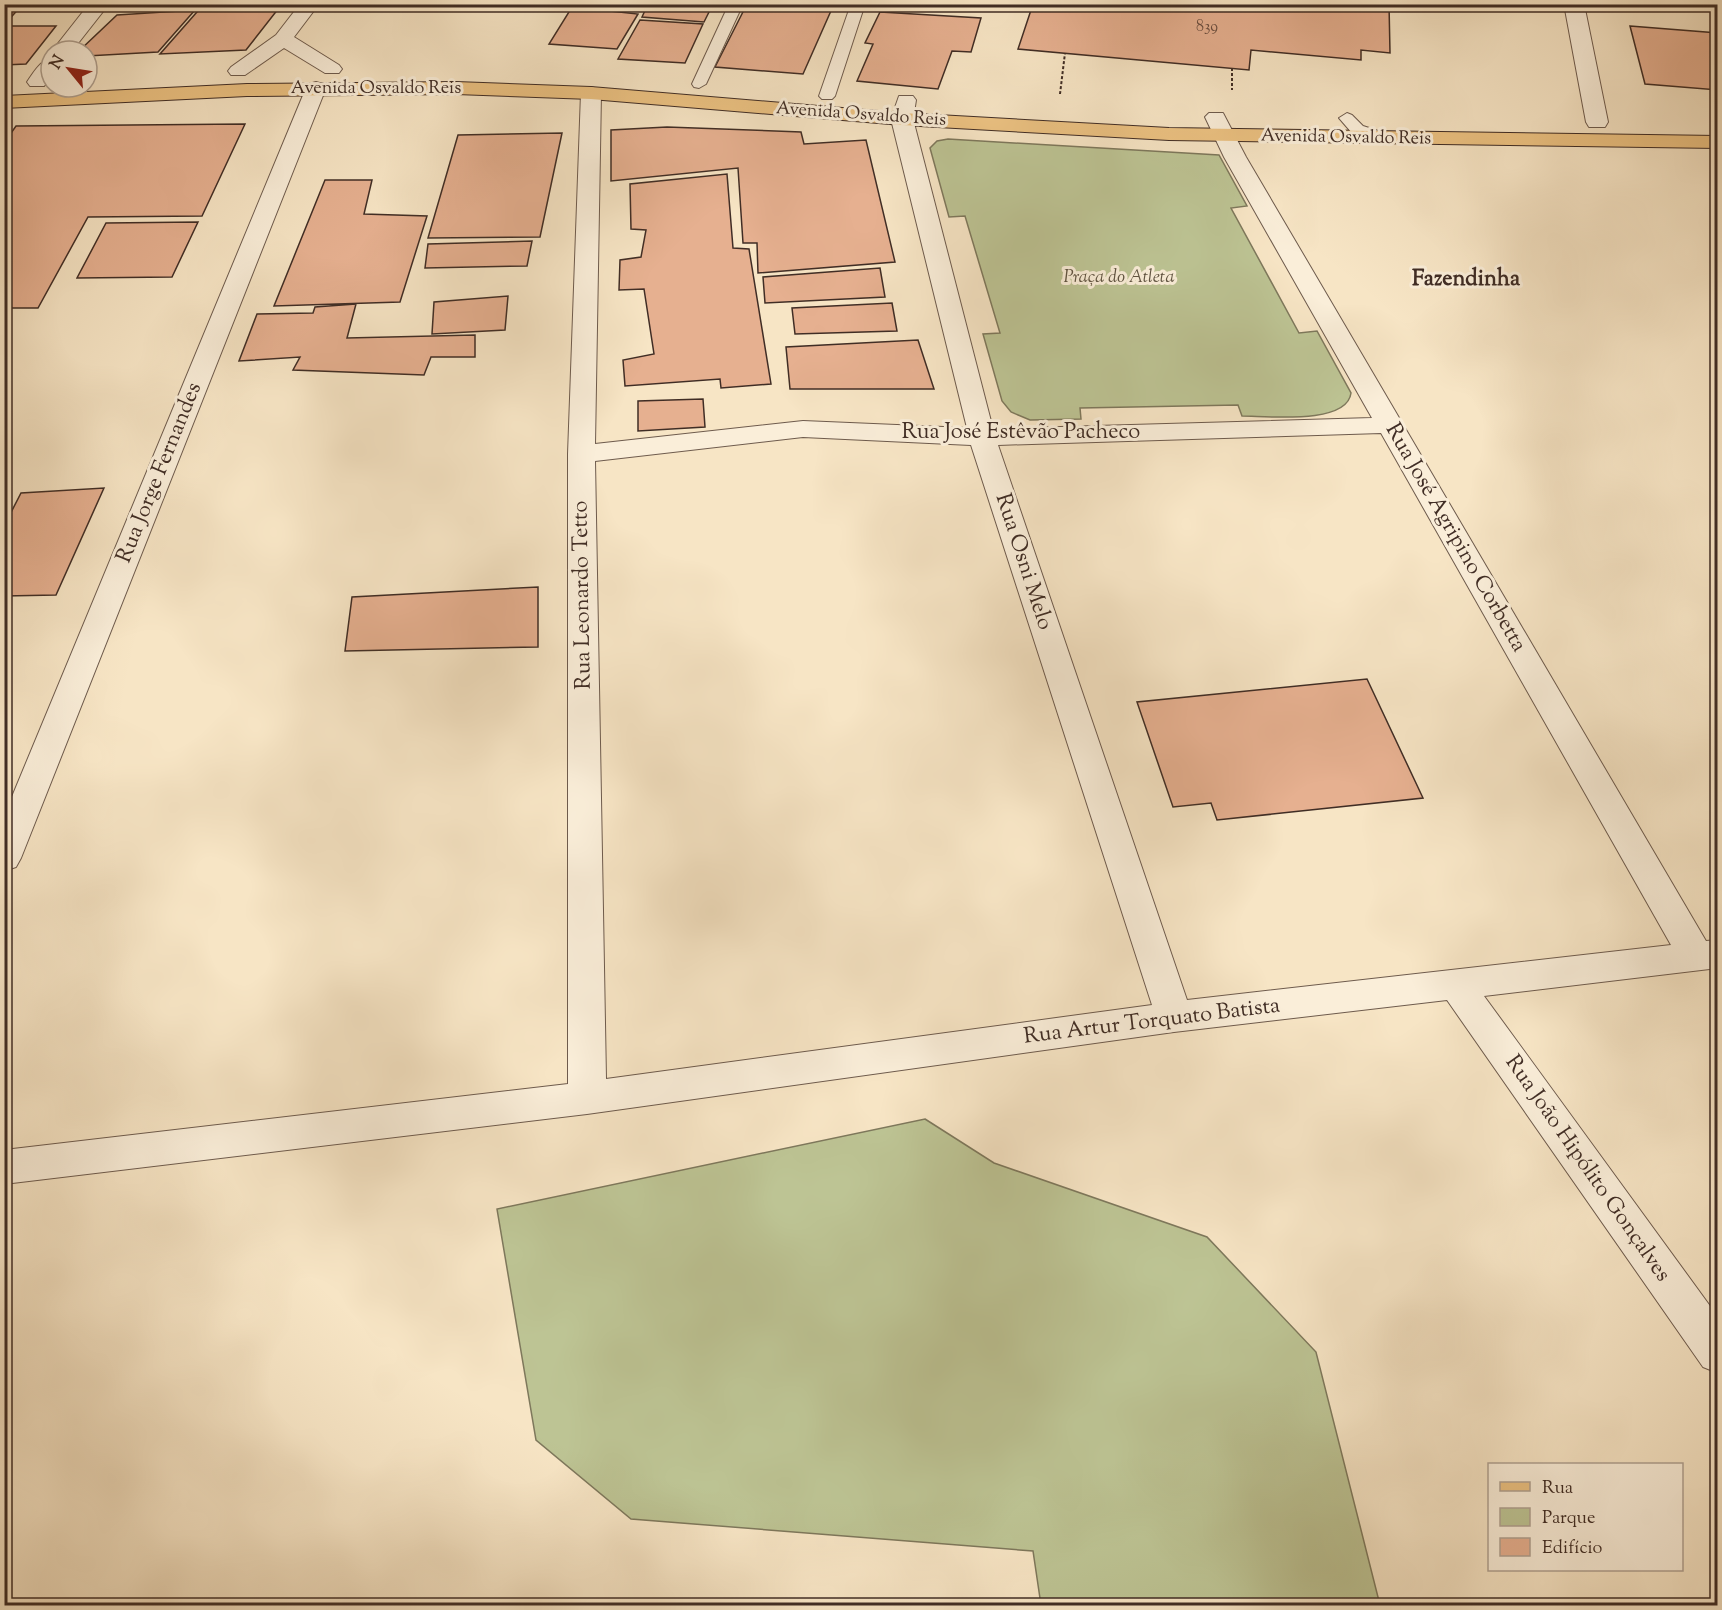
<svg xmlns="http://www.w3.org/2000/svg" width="1722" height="1610" viewBox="0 0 1722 1610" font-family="'Sorts Mill Goudy',serif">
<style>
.green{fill:#bdc494;stroke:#7e785c;stroke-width:1.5}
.building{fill:#e6b090;stroke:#402d25;stroke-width:1.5}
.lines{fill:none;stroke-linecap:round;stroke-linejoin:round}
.lane-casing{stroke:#6e5b4d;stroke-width:2}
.street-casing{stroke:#6e5b4d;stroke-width:2}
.primary-casing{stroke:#402d25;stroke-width:2}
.path{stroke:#402d25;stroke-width:2;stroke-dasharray:3 2;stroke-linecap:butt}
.lane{fill:#faeed9;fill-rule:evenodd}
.street{fill:#faeed9;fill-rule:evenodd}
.primary{fill:#ecc282;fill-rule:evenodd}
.labels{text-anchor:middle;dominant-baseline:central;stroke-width:6;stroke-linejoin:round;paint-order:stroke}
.far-number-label{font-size:16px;fill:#6a4e40}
.far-street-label{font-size:18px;fill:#402d25;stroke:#faeed9}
.far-park-label{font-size:18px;font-style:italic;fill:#5f5341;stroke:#faeed9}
.far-quarter-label{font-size:22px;font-weight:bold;fill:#402d25;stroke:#faeed9}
.street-label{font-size:22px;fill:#402d25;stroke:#faeed9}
</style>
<rect width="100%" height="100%" fill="#f7e5c5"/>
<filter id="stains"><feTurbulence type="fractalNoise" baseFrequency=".00333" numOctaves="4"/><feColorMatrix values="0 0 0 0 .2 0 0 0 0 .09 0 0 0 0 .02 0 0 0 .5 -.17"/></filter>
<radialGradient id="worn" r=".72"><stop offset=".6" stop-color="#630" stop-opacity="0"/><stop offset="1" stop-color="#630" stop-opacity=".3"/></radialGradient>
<path class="green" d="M 948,139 L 1219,155 L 1247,206 L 1231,208 L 1299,333 L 1317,331 L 1351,393 C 1347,425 1267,416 1242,416 L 1238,405 L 1080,408 L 1081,419 L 1030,420 L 1011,412 L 1002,401 L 983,334 L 1000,333 L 965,216 L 949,217 L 930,148 L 937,141 Z
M 925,1119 L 994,1163 L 1207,1237 L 1316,1352 L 1380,1605 L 1041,1605 L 1033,1551 L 631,1519 L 536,1440 L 497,1209 Z"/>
<path class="building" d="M 204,4 L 282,4 L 246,50 L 160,54 Z
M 648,4 L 713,4 L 704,22 L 642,17 Z
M 747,4 L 834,4 L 803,74 L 715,67 Z
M 899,4 L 962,4 L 959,11 L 899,7 Z
M 1033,4 L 1389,4 L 1390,53 L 1361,50 L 1361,60 L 1251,50 L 1249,70 L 1018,49 Z
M 1709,4 L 1718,4 L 1718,31 Z
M 4,5 L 22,5 L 5,24 L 4,24 Z
M 572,7 L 638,14 L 617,49 L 549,44 Z
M 195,10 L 158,52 L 87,56 L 87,51 L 79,51 L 117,15 Z
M 880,12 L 981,18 L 971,52 L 952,51 L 938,89 L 857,81 L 873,44 L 865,43 Z
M 640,20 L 703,24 L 685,63 L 618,59 Z
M 4,26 L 56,26 L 26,64 L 4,65 Z
M 1630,26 L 1718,33 L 1718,90 L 1645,84 Z
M 245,124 L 202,216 L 88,217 L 38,308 L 4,308 L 4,143 L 16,126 Z
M 667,127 L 801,132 L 804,144 L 866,140 L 895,262 L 758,273 L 757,243 L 743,243 L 738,168 L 611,181 L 611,130 Z
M 562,133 L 540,237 L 428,238 L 458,135 Z
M 727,174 L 733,248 L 749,249 L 771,384 L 721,388 L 720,379 L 625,386 L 623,360 L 654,354 L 644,289 L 619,290 L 620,260 L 641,257 L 646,230 L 631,229 L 630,184 Z
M 325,180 L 372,180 L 364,214 L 427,216 L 400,302 L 274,306 Z
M 198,222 L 172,277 L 77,278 L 106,223 Z
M 532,241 L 527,266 L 425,268 L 428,244 Z
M 880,268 L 885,297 L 765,303 L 763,277 Z
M 508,296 L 505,330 L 432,334 L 434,302 Z
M 892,303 L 897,331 L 795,334 L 792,308 Z
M 356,304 L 347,338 L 475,335 L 475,357 L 431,357 L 424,375 L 293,370 L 300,357 L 239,361 L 257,314 L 313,313 L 315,307 Z
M 918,340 L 934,389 L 790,389 L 786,347 Z
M 703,399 L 705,427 L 638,431 L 638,401 Z
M 104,488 L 56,595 L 4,596 L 4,526 L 21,493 Z
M 538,587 L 538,647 L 345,651 L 352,597 Z
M 1367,679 L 1423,798 L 1217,820 L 1211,803 L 1173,807 L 1137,702 Z"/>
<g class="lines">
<defs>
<path id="lane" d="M 729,4 L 743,4 L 706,84 L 699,88 L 694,87 L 692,84 Z
M 851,4 L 865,4 L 835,96 L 832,99 L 822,99 L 819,96 Z
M 1347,113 L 1352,115 L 1363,126 L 1391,135 L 1393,138 L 1385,143 L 1352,133 L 1339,118 Z"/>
<path id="street" d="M 89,4 L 109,4 L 72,51 L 52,51 Z
M 300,4 L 319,4 L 294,37 L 339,65 L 342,69 L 339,73 L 325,73 L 284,48 L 245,75 L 231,75 L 228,71 L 231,67 L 276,35 Z
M 1564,4 L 1584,4 L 1608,122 L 1605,127 L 1589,127 L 1586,122 Z
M 51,58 L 51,78 L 44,86 L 30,86 L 27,82 C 33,73 40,61 51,58 Z
M 316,82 L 323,84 L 326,88 L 21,858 L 16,867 L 4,871 L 4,816 L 306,88 L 309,84 Z
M 591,87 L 598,89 L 601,93 L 595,444 L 803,421 L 967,428 L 891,119 L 899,96 L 913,96 L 916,100 L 913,119 L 993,429 L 1372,418 L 1224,157 L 1205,117 L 1209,113 L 1223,113 L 1246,157 L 1706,941 L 1718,940 L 1718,968 L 1484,996 L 1718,1317 L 1718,1373 L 1703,1367 L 1447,1000 L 1174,1032 L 587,1114 L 4,1184 L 4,1150 L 568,1084 L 568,454 L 581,93 L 584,89 ZM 1381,433 L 1671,945 L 1187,1000 L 998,445 ZM 803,437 L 971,445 L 1152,1005 L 606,1079 L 595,461 Z"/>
<path id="primary" d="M 456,82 L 591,87 L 902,113 L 1169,128 L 1718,136 L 1718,148 L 1169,140 L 902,125 L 591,99 L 456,94 L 247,96 L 4,108 L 4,96 L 247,84 Z"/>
</defs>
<use href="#lane" class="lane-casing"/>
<use href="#street" class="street-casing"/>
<use href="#primary" class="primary-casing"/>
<path class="path" d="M 1232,68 L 1232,90
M 1060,94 L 1065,53"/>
<use href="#lane" class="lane"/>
<use href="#street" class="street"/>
<use href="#primary" class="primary"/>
</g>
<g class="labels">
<g class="far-number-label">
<text x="1207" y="27">839</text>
</g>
<g class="far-street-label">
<text x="376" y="89">Avenida Osvaldo Reis</text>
<text transform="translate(861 115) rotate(4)">Avenida Osvaldo Reis</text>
<text transform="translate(1346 138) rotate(1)">Avenida Osvaldo Reis</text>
</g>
<g class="far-park-label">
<text x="1119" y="278">Praça do Atleta</text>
</g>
<g class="far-quarter-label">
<text x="1466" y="280">Fazendinha</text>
</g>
<g class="street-label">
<text x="1021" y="433">Rua José Estêvão Pacheco</text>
<text transform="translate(160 473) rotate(-68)">Rua Jorge Fernandes</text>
<text transform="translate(1455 538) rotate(60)">Rua José Agripino Corbetta</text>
<text transform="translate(1023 562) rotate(72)">Rua Osni Melo</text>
<text transform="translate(583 595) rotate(-91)">Rua Leonardo Tetto</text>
<text transform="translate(1152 1022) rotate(-7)">Rua Artur Torquato Batista</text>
<text transform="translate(1587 1169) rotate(55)">Rua João Hipólito Gonçalves</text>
</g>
</g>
<rect width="1722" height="1610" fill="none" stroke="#f7e5c5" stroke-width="24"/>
<rect x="6" y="6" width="1710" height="1598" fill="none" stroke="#402d25" stroke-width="3"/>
<rect x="12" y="12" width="1698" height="1586" fill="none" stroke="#402d25" stroke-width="1.5"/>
<rect x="1488" y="1463" width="195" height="108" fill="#faeed9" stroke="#b0a191" stroke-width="1.5"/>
<rect x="1500" y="1482" width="30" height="9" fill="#ecc282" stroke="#b0a191" stroke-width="1.5"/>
<text x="1542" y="1493" font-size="18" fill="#402d25">Rua</text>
<rect x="1500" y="1508" width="30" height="18" fill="#bdc494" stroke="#b0a191" stroke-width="1.5"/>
<text x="1542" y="1523" font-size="18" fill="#402d25">Parque</text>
<rect x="1500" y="1538" width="30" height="18" fill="#e6b090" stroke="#b0a191" stroke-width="1.5"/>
<text x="1542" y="1553" font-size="18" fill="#402d25">Edifício</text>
<g transform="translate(69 69) rotate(300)"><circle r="28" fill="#faeed9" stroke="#b0a191" stroke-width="1.5"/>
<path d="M0-4.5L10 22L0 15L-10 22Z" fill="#8f2418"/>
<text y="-9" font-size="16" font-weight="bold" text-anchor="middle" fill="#402d25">N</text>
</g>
<rect width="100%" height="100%" filter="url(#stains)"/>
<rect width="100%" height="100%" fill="url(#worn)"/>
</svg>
